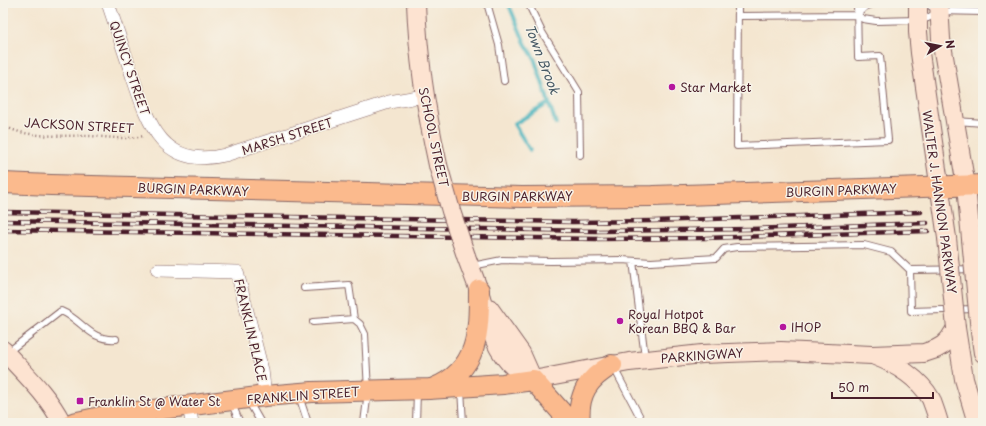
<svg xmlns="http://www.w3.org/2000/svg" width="986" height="426" viewBox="0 0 986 426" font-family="'Playpen Sans',sans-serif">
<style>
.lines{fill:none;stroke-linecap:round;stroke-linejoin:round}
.stream{stroke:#41b1bb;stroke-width:4}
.lane-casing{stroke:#866565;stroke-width:8}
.street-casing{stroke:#866565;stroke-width:14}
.secondary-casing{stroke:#866565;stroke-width:20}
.primary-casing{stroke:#866565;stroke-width:22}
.path{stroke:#866565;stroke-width:2.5;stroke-dasharray:1 3;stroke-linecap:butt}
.lane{stroke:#fff;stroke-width:6}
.street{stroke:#fff;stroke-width:13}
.secondary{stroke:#fde3d1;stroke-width:18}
.primary{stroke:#fbba8d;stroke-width:20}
.rail-casing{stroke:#4a1f2b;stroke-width:4.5}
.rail{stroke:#f7f3e8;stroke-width:3;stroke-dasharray:9;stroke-linecap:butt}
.secondary-bridge-casing{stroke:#866565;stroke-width:20;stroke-linecap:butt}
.secondary-bridge{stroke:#fde3d1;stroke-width:18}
.poi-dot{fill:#b5179e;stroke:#f7f3e8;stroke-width:1.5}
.labels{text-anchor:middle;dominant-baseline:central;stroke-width:3;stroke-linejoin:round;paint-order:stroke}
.street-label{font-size:12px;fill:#4a1f2b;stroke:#f7f3e8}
.poi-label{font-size:12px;fill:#4a1f2b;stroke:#f7f3e8;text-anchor:start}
.water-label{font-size:13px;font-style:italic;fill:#465965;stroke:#f7f3e8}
</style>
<rect width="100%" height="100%" fill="#f7f3e8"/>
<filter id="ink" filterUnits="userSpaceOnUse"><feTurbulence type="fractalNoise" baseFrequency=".025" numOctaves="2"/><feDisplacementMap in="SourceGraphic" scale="8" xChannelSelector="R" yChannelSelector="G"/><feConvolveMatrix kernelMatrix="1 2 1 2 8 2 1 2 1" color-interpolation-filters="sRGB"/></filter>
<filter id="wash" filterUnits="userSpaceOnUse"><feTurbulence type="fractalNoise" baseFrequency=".012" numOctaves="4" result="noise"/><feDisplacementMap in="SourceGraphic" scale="16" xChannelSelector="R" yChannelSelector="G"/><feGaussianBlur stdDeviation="0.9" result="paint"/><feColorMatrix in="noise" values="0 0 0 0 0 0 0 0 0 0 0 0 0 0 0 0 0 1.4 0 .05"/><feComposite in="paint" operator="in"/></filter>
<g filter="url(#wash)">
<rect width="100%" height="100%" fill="#f4e6d0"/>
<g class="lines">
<path class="stream" d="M 508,3 L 525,43 L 534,58 L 556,124
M 530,150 L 514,124 L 549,103"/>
</g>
</g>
<g filter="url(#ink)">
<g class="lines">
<defs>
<path id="lane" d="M 487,3 L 499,45 L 504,81
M 528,3 L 542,32 L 579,92 L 580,155
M 738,3 L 737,146 L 888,140 L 880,56 L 858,57 L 857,3
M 925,3 L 939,11 L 983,12
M 857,15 L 865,7 L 874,3
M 738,16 L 857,15 L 863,19 L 876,21 L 918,20 L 928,18 L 937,12
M 957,121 L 983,123
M 633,261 L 645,358
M 472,266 L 502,260 L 551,261 L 622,260 L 651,262 L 716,258 L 724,249 L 737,247 L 864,245 L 891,252 L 910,270
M 304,288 L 349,285 L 354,319 L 360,324 L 365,334 L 368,391 L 364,423
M 975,309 L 911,311 L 910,270 L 983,269
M 313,322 L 354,319
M 8,352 L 61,311 C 83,320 89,341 116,339
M 613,366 L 640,417 L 638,423
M 461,389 L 463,423
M 299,396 L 308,423
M 249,402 L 261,423
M 232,404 L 240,423
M 416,423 L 417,392"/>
<path id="street" d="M 108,3 C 116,27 124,51 132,75 C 148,123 162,170 225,155 L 389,102 L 424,96
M 158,270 L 237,272 L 262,370 L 265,396
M 189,405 L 192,423"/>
<path id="secondary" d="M 416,3 C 418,58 426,111 438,165
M 918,3 L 918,32 L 920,53 L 947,238
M 939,3 L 941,39 L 966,186 L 971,239
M 466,256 C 470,267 475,279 479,291 C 491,329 494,361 533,380
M 489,308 L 521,353 L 533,380
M 956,328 L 964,379 L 977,423
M 980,332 L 983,353
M 3,350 C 24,373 48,395 62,423
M 875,356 C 896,364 920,379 931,399 C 934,407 937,415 939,423
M 533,380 L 629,362 L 702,354 L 781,351 L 872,355 L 924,353 L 936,349 L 943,345 L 949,339 L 956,328"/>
<path id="primary" d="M 3,183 L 51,185 L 522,197 L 653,196 L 983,185
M 434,388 C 479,370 479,331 479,290
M 73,423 L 105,416 L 265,396 L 312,392 L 429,389 L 503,384 L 533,380 L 571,423
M 580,423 C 577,395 588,378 612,365"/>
</defs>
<use href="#lane" class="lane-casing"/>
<use href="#street" class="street-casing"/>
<use href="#secondary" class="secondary-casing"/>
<use href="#primary" class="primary-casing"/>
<path class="path" d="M 3,125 C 25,139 63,135 89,136 C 108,137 126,140 144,136"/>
<use href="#lane" class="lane"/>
<use href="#street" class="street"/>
<use href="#secondary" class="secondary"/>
<use href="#primary" class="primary"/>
<defs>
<path id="rail" d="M 3,212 L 573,222 L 654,221 L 921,212
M 3,221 L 597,231 L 751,229 L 927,223
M 3,230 L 597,239 L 705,238 L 928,231"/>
</defs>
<use href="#rail" class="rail-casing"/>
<use href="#rail" class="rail"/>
<defs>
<path id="secondary-bridge" d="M 438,165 L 451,211 L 466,256
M 947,238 L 956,328
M 971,239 L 980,332"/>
</defs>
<use href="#secondary-bridge" class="secondary-bridge-casing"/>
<use href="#secondary-bridge" class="secondary-bridge"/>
</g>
</g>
<g class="poi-dot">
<circle cx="672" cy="87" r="4"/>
<circle cx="620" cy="321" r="4"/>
<circle cx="783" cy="327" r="4"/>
<rect x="76" y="397" width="8" height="8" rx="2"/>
</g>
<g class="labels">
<g class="street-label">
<text transform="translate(130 68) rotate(71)">QUINCY STREET</text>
<text transform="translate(79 125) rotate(3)">JACKSON STREET</text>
<text transform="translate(287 136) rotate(-18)">MARSH STREET</text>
<text transform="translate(434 137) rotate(78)">SCHOOL STREET</text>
<text transform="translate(193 189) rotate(2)">BURGIN PARKWAY</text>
<text transform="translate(841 190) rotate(-2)">BURGIN PARKWAY</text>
<text x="517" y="196">BURGIN PARKWAY</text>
<text transform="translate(940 202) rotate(82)">WALTER J. HANNON PARKWAY</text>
<text transform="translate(251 330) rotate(77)">FRANKLIN PLACE</text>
<text transform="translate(702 355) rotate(-4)">PARKINGWAY</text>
<text transform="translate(303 395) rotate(-4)">FRANKLIN STREET</text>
</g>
<g class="poi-label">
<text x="680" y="87">Star Market</text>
<text x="628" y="314">Royal Hotpot<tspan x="628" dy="14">Korean BBQ &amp; Bar</tspan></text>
<text x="791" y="327">IHOP</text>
<text x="88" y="401">Franklin St @ Water St</text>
</g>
<g class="water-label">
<text transform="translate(543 59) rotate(69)">Town Brook</text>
</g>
</g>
<rect width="986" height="426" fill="none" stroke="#f7f3e8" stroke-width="16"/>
<g transform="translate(940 46) rotate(80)" stroke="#f7f3e8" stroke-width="3" paint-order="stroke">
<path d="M0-3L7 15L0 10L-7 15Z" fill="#4a1f2b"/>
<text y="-6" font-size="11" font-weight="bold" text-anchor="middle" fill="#4a1f2b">N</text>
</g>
<path d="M832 392v6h101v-6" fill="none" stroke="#4a1f2b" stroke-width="2"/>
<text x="838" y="392" font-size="12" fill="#4a1f2b" stroke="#f7f3e8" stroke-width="3" paint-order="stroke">50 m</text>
</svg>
